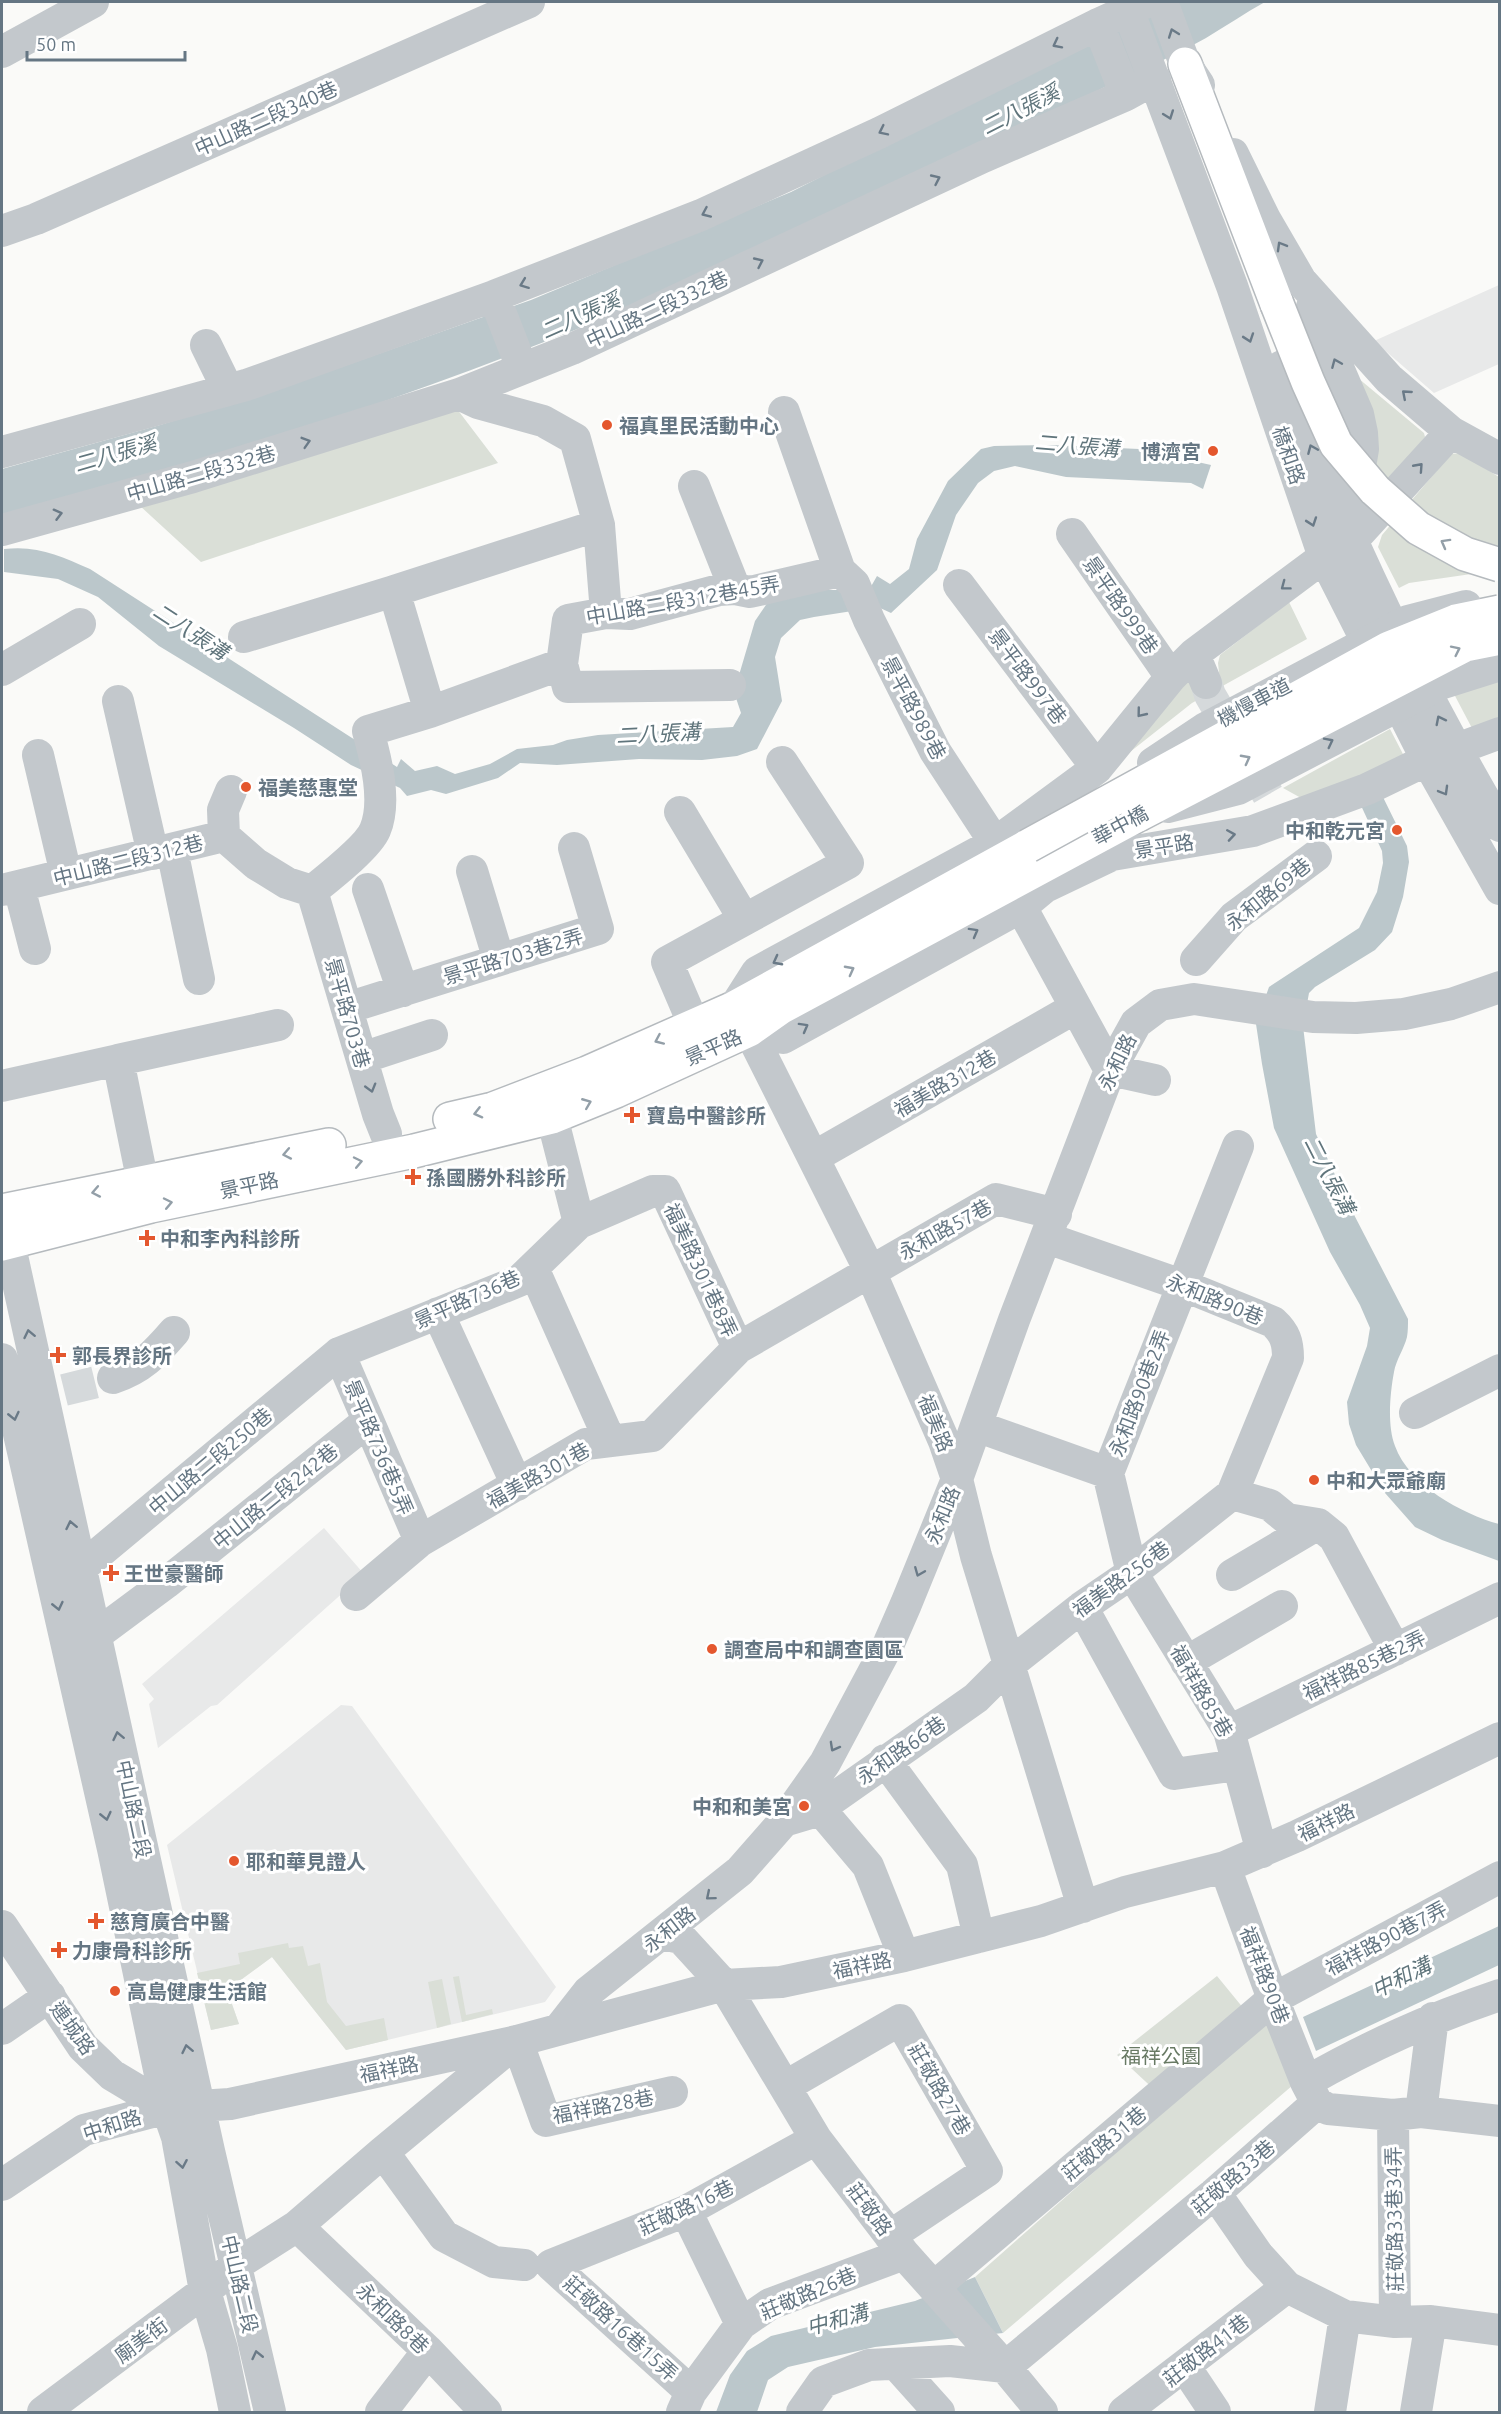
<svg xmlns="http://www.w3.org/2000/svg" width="1501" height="2414" viewBox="0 0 1501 2414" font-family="Ubuntu,'Noto Sans TC',sans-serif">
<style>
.built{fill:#e8e9e9}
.green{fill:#dadfd7}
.water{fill:#bbc7cb}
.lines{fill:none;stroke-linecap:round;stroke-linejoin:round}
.minor-tunnel{stroke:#d5d9db;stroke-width:32;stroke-dasharray:32 16;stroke-linecap:butt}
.major-casing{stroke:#b5babe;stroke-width:36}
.minor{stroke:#c3c8cc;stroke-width:32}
.major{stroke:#fff;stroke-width:33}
.major-bridge-casing{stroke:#b5babe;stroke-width:36;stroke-linecap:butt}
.minor-bridge{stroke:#c3c8cc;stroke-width:32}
.major-bridge{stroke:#fff;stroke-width:33}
.oneway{stroke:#6a7a87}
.oneway2{stroke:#939fa8}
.poi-dot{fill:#e4572e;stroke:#fff;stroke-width:2}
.labels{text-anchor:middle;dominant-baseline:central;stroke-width:6;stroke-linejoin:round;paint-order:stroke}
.street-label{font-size:20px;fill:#657683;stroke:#fff}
.poi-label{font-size:20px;font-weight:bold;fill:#657683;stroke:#fff;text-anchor:start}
.park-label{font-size:20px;fill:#687a64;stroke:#fff}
.water-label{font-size:21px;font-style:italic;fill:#60757c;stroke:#fff}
</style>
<rect width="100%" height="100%" fill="#fafaf8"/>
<path class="built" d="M 1499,285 L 1499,364 L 1434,393 L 1374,341 Z
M 324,1528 L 364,1574 L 217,1705 L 211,1706 L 158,1748 L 149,1704 L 154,1699 L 142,1684 Z
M 341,1705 L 352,1706 L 556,1987 L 545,2002 L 346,2050 L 272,1957 L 227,1990 L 239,2024 L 211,2030 L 167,1845 Z"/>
<path class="green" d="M 1358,378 L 1424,433 L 1425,437 L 1372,502 Z
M 454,405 L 498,463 L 201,562 L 139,505 Z
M 1460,453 L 1499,477 L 1499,570 L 1409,583 L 1399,588 L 1378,547 L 1382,535 L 1451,454 Z
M 1289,602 L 1307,639 L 1192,703 L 1097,778 L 1184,673 L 1220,682 L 1218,663 L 1220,655 Z
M 1499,679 L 1499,723 L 1474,732 L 1454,694 Z
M 1390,729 L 1404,756 L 1310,803 L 1283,788 Z
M 288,1943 L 289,1948 L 303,1946 L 308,1966 L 320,1963 L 327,2002 L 346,2026 L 384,2018 L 388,2040 L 346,2050 L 272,1957 L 227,1990 L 239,2024 L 211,2030 L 197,1973 L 240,1964 L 238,1953 Z
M 459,1976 L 466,2015 L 492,2009 L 493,2014 L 462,2022 L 453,1977 Z
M 1217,1976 L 1244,2009 L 1160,2095 L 1117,2055 Z
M 442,1979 L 451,2024 L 437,2028 L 428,1982 Z
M 1273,2014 L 1300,2079 L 1003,2333 L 975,2277 Z"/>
<path class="water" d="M 1176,2 L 1265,2 C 1245,13 1226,26 1206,38 C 1161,63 1111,83 1064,107 C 834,225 596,329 351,413 C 236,453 118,484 2,516 L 2,469 L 160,425 L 307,379 L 531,300 L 791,192 L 1074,48 Z
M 1051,445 L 1139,449 L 1211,465 L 1203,489 L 1191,483 L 1066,477 L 1015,466 L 994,471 L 978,483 L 956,515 L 937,570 L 891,613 L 878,607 L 814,617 L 800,620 L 781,638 L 775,657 L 782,701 L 757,749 L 737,756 L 702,760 L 639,759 L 557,765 L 520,763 L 498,778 L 446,794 L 431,790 L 407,796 L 400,788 L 351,765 L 294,728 L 159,646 L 98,597 L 58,579 L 4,572 L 4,549 C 38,545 60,556 90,569 L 397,767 L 401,759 L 415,771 L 437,766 L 455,774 L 490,764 L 517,749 L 553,745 L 567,740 L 598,735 L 733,727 L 741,713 L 734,692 L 755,621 L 774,593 L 824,590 L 869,590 L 877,576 L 890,584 L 909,569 L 917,539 L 948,481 L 981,449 L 994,446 Z
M 1379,789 L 1407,846 L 1409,862 L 1403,897 L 1392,932 L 1375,950 L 1315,987 L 1309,993 L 1303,1026 L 1316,1134 L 1350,1207 L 1408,1319 C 1408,1325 1408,1331 1407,1337 C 1404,1349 1396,1360 1394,1372 C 1390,1393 1387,1426 1395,1446 C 1409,1485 1462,1514 1499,1524 L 1499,1561 L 1442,1540 L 1415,1527 L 1385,1493 L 1356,1445 L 1349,1424 L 1347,1402 L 1367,1346 L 1370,1328 L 1360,1305 L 1330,1252 L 1274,1128 L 1262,1064 L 1256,1024 L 1269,987 L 1359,928 L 1377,892 L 1383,863 L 1382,851 L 1358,799 Z
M 1499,1926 L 1499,1965 L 1316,2051 L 1303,2017 Z
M 975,2277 L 1003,2333 L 875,2347 L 788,2367 L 768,2380 L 757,2412 L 716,2412 L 730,2375 L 747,2351 L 771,2336 L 915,2301 Z"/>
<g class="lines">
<path class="minor-tunnel" d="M 1206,683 L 1210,695 L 1271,800
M 64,1390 L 113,1378"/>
<defs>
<path id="major" d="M 1185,64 L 1277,304
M 450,1119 L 493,1109 L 587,1073 L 734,1008 L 1028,846
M 2,1211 L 329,1145
M 2,1244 L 151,1206 L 414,1151 L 552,1117 L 616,1091 L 749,1030 L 780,1008 L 1138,815"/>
</defs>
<use href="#major" class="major-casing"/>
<path class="minor" d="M 1125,2 L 1232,286 L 1324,557 L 1427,760 L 1500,889
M 1162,2 L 1185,64 L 1199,85
M 1098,24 L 1126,95
M 2,52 L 93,2
M 1233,154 L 1265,219 L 1301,281 L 1389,379 L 1451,432 L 1500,459
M 2,231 L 36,219 L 529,2
M 494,296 L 522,368
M 1312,307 L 1358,414 L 1362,433 L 1363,449 L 1354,502 L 1351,538
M 206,345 L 228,390
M 1282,366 C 1339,526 1414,679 1500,826
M 459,394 L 478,403 L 543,421 L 575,439 L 599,525 L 606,613
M 784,412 L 840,571 L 854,584 L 869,620 L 935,751 L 995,843
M 2,452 L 246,385 L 494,296 L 701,215 L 879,133 L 1098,24 L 1147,2
M 694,486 L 735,589
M 2,530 L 193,477 L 459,394 L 572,349 L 983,157 L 1126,95 L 1155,79
M 1072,534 L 1171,677
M 959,585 L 1097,768
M 244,637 L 394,591
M 1194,654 L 1206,683
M 2,670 L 80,624
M 730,685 L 568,687 L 562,664 L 568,620 L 606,613 L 630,614 L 719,590 L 735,589 L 750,592 L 840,571
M 118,701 L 153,854
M 430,712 L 394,591 L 599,525
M 38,755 L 66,874
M 680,812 L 744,919
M 224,836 L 223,810 L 231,791
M 172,850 L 199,979
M 472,871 L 499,960
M 19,887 L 35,949
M 368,889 L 403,991
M 2,890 L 224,836 L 256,864 L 287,883 L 312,891
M 312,891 C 328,878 368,847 375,830 C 387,802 376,759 368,731 L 430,712 L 562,664
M 312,891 L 378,1114 L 386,1134
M 1021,907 L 1110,1070 L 1155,1080
M 1196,960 L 1234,917 L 1316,856
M 347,1008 L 598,929 L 574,848
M 734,1008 L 757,972 L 995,843 L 1097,768 L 1171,677 L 1194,654 L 1324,557 L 1351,542 L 1451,432
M 694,1025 L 667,962 L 848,863 L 782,762
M 749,1030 L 870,1271 L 944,1441 L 957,1479 L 976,1556 L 1083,1907
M 749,1030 L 783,1038 L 1021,907 L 1045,887 L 1112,855 L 1253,831 L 1367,789 L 1427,760 L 1500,733
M 362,1058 L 432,1035
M 118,1060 L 278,1025
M 2,1086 L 118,1060 L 143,1183
M 1238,1146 L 1108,1473 L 1132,1573 L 1229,1731 L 1262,1852
M 814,1157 L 1075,1008
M 579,1223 L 653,1191 L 665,1191 L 738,1348
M 9,1242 L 209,2151 L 270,2412
M 533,1268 L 610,1441
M 438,1313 L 517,1485
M 339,1353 L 420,1541
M 2,1359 L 113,1849 L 167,2108 L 177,2137 L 205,2291 L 222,2349 L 235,2412
M 113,1378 C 141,1369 155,1354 174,1332
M 1415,1413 L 1500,1370
M 976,1426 L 1108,1473
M 1232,1494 L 1270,1505 L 1287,1519 L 1318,1524 L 1334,1537 L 1395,1650
M 81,1568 L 339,1353 L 519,1281 L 579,1223 L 552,1117
M 1232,1575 L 1318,1524
M 356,1595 L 420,1541 L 586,1444 L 652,1436 L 738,1348 L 996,1199 L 1056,1214
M 1082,1607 L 1174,1774 L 1237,1765
M 96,1635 L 166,1583 L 368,1421
M 1186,1662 L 1282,1606
M 1229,1731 L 1500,1598
M 885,1760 L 962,1865 L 979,1937
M 819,1808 L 868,1866 L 904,1956
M 784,1821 L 814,1812 L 976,1698 L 1010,1664 L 1082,1607 L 1132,1573 L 1232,1494 L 1288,1358 C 1288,1342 1285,1333 1273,1322 L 1182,1285 L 1047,1238
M 1225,1867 L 1273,1999 L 1306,2082
M 2,1926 L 83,2047 L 112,2075 L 167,2108
M 662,1934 L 681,1938 L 724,1985 L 816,2139 L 904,2254 L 1005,2367 L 1042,2412
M 2,2029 L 50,1996
M 559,2029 L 588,1992 L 740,1871 L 784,1821 L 825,1763 L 889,1643 L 906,1604 L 957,1479 L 1014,1320 L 1110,1070 L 1136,1023 L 1160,1005 L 1194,999 L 1313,1017 L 1356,1018 L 1404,1014 L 1451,1004 L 1500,987
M 786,2086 L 900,2020 L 987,2171 L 890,2236
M 1317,2103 L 1306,2082 C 1371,2045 1429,2019 1500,1995
M 1421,2112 L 1433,2018
M 1393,2115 L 1395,2322
M 383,2152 L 444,2236 L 494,2262 L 524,2265
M 2,2185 L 84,2130 L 167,2108 L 230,2104 L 517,2041 L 724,1985 L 781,1982 L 904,1956 L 1041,1921 L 1125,1892 L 1225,1867 L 1297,1836 L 1500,1738
M 1215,2193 L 1258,2255 L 1287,2287 L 1345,2316 L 1395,2322 L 1431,2321 L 1500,2330
M 686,2211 L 741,2324
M 297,2226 L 428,2351 L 486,2412
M 934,2287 L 1273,1999 L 1500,1877
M 896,2364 L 939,2412
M 1185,2367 L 1215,2412
M 691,2392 L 551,2265 L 686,2211 L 816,2139
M 43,2412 L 205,2291 L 236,2265 L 297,2226 L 383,2152 L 517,2041 L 546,2121 L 672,2092
M 381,2412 L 428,2351
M 682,2412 L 691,2392 L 741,2324 L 770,2304 L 904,2254
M 802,2412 L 823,2382 L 869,2365 L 950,2361 L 1005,2367 L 1215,2193 L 1317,2103 L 1328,2109 L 1393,2115 L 1421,2112 L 1500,2121
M 1124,2412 L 1287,2287
M 1330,2412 L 1345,2316
M 1416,2412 L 1431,2321"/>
<use href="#major" class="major"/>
<defs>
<path id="major-bridge" d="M 1277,304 L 1308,382 L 1336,444 L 1375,490 L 1418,528 L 1465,554 L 1500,565
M 1138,815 L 1465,645 L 1500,638
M 1028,846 L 1389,648 L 1456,621 L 1500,612"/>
</defs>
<use href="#major-bridge" class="major-bridge-casing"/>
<path class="minor-bridge" d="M 1153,763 L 1204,729 L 1408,621 L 1466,606
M 1168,807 L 1238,789 L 1440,684 L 1500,665"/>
<use href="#major-bridge" class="major-bridge"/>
</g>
<defs><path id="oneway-chevron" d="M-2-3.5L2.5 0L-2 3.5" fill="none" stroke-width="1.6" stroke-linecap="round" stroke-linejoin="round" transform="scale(1.5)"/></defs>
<g class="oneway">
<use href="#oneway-chevron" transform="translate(1173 33) rotate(-110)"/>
<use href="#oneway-chevron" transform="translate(1057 44) rotate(153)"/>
<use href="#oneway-chevron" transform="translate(1169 115) rotate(70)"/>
<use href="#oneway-chevron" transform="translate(883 131) rotate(154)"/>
<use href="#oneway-chevron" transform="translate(936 179) rotate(-25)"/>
<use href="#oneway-chevron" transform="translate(706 213) rotate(156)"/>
<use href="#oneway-chevron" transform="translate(1281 246) rotate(-120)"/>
<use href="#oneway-chevron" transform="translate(759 262) rotate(-25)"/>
<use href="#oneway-chevron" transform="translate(524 284) rotate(159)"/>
<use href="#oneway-chevron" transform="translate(1249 338) rotate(71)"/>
<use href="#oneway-chevron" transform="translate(1336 363) rotate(-113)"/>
<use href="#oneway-chevron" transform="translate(1406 394) rotate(-139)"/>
<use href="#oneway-chevron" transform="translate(306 442) rotate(-17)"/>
<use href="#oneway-chevron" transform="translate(1312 449) rotate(-113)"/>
<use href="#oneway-chevron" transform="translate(1419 467) rotate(-48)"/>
<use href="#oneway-chevron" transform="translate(58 514) rotate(-15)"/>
<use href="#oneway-chevron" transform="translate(1312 522) rotate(71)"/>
<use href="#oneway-chevron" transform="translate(1285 586) rotate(143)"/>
<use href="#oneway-chevron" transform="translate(1141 713) rotate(129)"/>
<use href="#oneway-chevron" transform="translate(1440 720) rotate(-117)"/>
<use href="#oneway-chevron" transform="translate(1329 742) rotate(-27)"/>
<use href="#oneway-chevron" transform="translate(1444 791) rotate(60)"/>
<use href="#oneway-chevron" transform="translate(1231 835) rotate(-9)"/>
<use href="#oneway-chevron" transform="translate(974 932) rotate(-29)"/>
<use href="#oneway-chevron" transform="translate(777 961) rotate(152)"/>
<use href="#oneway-chevron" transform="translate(804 1027) rotate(-29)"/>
<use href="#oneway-chevron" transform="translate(371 1088) rotate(74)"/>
<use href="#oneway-chevron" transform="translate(29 1334) rotate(-102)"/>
<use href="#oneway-chevron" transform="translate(14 1416) rotate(77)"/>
<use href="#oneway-chevron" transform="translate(71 1525) rotate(-102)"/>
<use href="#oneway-chevron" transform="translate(919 1572) rotate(112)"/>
<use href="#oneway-chevron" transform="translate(58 1606) rotate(77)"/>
<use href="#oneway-chevron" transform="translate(118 1736) rotate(-102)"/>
<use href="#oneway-chevron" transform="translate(834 1747) rotate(119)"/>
<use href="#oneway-chevron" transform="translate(106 1816) rotate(77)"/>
<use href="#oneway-chevron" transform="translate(710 1896) rotate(140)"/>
<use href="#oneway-chevron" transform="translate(187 2049) rotate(-102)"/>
<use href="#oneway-chevron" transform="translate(182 2164) rotate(80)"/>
<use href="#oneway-chevron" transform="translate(257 2355) rotate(-103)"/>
</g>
<g class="oneway2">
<use href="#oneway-chevron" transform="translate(1445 543) rotate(-151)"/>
<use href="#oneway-chevron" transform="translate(1456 650) rotate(-26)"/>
<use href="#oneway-chevron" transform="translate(1246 759) rotate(-28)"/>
<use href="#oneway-chevron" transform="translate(850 970) rotate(-28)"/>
<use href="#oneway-chevron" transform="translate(659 1040) rotate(156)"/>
<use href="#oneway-chevron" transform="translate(587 1103) rotate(-22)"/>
<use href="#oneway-chevron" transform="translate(478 1113) rotate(166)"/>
<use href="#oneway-chevron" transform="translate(287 1154) rotate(169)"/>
<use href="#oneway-chevron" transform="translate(358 1162) rotate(-12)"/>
<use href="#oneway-chevron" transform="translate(96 1192) rotate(169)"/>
<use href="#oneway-chevron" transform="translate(168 1203) rotate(-12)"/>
</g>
<g class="poi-dot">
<circle cx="607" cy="425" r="6"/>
<circle cx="1213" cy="451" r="6"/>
<circle cx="246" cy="787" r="6"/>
<circle cx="1397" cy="830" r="6"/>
<path d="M629 1106h6v6h6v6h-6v6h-6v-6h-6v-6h6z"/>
<path d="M410 1168h6v6h6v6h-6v6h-6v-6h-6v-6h6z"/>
<path d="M144 1229h6v6h6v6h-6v6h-6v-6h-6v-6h6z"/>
<path d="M55 1346h6v6h6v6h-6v6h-6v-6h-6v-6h6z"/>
<circle cx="1314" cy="1480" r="6"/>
<path d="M108 1564h6v6h6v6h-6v6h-6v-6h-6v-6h6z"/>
<circle cx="712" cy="1649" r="6"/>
<circle cx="804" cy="1806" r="6"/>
<circle cx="234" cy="1861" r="6"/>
<path d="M93 1912h6v6h6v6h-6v6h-6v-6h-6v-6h6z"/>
<path d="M56 1941h6v6h6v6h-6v6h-6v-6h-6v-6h6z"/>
<circle cx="115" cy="1991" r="6"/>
</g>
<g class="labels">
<g class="street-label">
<text transform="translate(266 118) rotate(-24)">中山路二段340巷</text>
<text transform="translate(657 309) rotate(-25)">中山路二段332巷</text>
<text transform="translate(1289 455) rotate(71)">橋和路</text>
<text transform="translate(201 473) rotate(-16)">中山路二段332巷</text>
<text transform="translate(683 600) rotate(-10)">中山路二段312巷45弄</text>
<text transform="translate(1121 605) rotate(55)">景平路999巷</text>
<text transform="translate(1028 676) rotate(53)">景平路997巷</text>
<text transform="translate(1254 702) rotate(-28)">機慢車道</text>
<text transform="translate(914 708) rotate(62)">景平路989巷</text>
<text transform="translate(1120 825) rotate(-28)">華中橋</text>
<text transform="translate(1164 846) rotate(-9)">景平路</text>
<text transform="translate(128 860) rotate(-14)">中山路二段312巷</text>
<text transform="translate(1268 894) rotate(-39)">永和路69巷</text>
<text transform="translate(513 956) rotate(-17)">景平路703巷2弄</text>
<text transform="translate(348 1013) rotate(74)">景平路703巷</text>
<text transform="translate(713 1047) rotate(-24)">景平路</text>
<text transform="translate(1117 1062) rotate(-64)">永和路</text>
<text transform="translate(945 1083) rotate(-30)">福美路312巷</text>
<text transform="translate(249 1185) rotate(-12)">景平路</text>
<text transform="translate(945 1229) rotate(-29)">永和路57巷</text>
<text transform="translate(701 1270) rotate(65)">福美路301巷8弄</text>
<text transform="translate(467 1299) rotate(-24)">景平路736巷</text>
<text transform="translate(1215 1299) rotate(22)">永和路90巷</text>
<text transform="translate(1139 1393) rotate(-69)">永和路90巷2弄</text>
<text transform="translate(936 1423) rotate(68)">福美路</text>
<text transform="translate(379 1447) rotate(67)">景平路736巷5弄</text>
<text transform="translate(210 1461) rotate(-40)">中山路二段250巷</text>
<text transform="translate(538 1475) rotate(-29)">福美路301巷</text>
<text transform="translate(275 1496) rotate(-39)">中山路二段242巷</text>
<text transform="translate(942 1515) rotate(-68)">永和路</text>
<text transform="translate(1121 1579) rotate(-36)">福美路256巷</text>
<text transform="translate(1364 1665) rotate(-26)">福祥路85巷2弄</text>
<text transform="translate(1202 1691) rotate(60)">福祥路85巷</text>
<text transform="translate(901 1750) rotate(-35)">永和路66巷</text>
<text transform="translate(134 1809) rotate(78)">中山路二段</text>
<text transform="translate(1326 1822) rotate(-26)">福祥路</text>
<text transform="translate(669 1929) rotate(-38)">永和路</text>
<text transform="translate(1386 1938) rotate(-28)">福祥路90巷7弄</text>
<text transform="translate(862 1965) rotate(-12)">福祥路</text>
<text transform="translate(1265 1975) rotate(69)">福祥路90巷</text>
<text transform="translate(73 2028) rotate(54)">連城路</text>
<text transform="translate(389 2069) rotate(-12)">福祥路</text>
<text transform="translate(940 2089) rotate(60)">莊敬路27巷</text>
<text transform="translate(603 2106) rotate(-11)">福祥路28巷</text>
<text transform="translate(112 2125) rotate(-18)">中和路</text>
<text transform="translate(1104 2143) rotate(-40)">莊敬路31巷</text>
<text transform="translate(1233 2177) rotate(-41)">莊敬路33巷</text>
<text transform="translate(686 2207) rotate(-25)">莊敬路16巷</text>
<text transform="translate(870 2209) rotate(53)">莊敬路</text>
<text transform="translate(1394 2219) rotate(-91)">莊敬路33巷34弄</text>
<text transform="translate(240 2284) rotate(77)">中山路二段</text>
<text transform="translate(808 2293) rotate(-23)">莊敬路26巷</text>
<text transform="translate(393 2318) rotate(44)">永和路8巷</text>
<text transform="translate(621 2328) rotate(42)">莊敬路16巷15弄</text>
<text transform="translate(141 2340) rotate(-37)">廟美街</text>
<text transform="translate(1206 2350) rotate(-38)">莊敬路41巷</text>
</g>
<g class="poi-label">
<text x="619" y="425">福真里民活動中心</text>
<text x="1201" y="451" text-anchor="end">博濟宮</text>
<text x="258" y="787">福美慈惠堂</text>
<text x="1385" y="830" text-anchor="end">中和乾元宮</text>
<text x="646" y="1115">寶島中醫診所</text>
<text x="426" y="1177">孫國勝外科診所</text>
<text x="160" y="1238">中和李內科診所</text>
<text x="72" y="1355">郭長界診所</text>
<text x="1326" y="1480">中和大眾爺廟</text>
<text x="124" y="1573">王世豪醫師</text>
<text x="724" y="1649">調查局中和調查園區</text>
<text x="792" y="1806" text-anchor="end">中和和美宮</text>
<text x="246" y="1861">耶和華見證人</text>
<text x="110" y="1921">慈育廣合中醫</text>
<text x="72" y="1950">力康骨科診所</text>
<text x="127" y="1991">高島健康生活館</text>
</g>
<g class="park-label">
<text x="1161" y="2055">福祥公園</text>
</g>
<g class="water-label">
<text transform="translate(1020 109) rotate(-27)">二八張溪</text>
<text transform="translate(580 315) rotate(-24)">二八張溪</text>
<text transform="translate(1077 445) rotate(5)">二八張溝</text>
<text transform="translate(115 453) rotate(-16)">二八張溪</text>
<text transform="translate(191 631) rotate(33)">二八張溝</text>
<text transform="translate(658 733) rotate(-3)">二八張溝</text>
<text transform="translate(1330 1175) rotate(63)">二八張溝</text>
<text transform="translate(1401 1977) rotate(-26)">中和溝</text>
<text transform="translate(837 2319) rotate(-15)">中和溝</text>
</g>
</g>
<rect width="1501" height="2414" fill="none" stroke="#657683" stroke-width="6"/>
<path d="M27 51v9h158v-9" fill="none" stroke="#657683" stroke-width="3"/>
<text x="36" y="51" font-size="18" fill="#657683" stroke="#ffffff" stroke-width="4.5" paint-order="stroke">50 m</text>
</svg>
